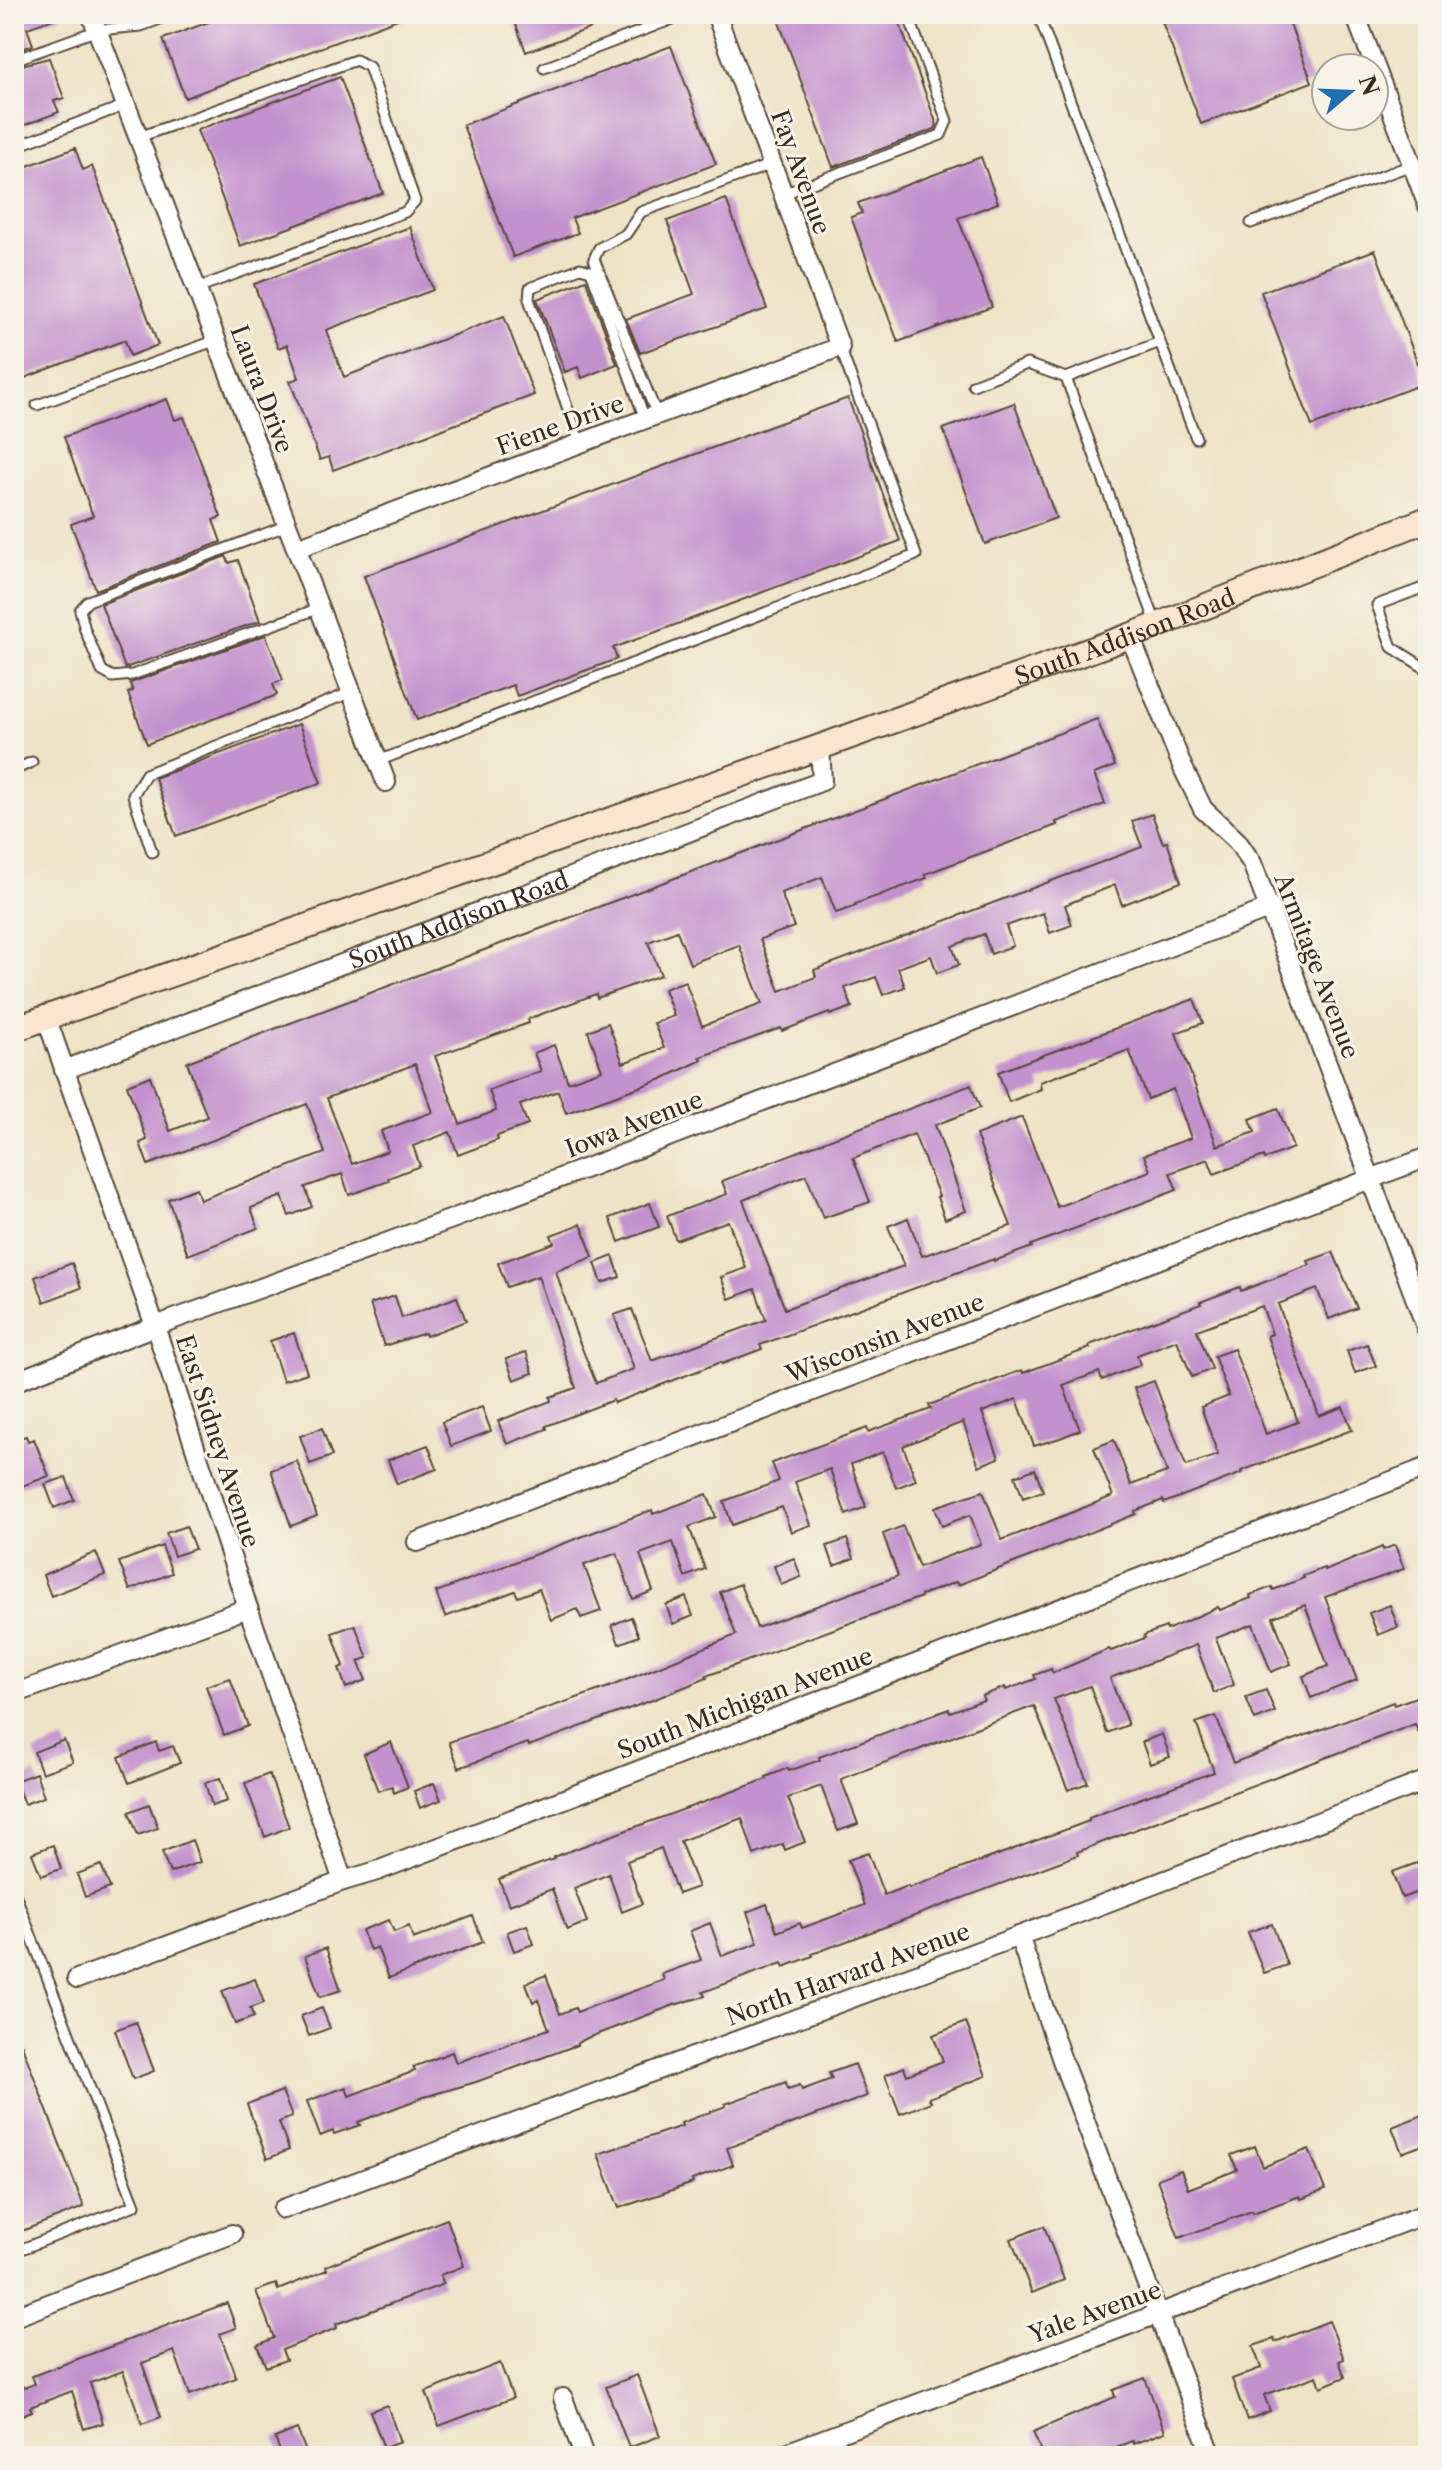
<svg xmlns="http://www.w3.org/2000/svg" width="1442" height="2470" viewBox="0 0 1442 2470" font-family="'Libre Caslon Text',serif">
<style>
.building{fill:#c391ce;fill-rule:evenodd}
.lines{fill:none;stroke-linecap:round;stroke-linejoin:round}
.lane-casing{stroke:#564637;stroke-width:13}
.street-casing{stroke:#564637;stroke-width:22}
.secondary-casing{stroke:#564637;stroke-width:28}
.lane{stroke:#fff;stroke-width:9}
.street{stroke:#fff;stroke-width:18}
.secondary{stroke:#fbe5cf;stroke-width:24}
.labels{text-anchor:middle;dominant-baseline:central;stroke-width:6;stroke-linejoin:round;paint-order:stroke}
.street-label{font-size:24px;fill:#3b2a1e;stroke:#f7f3e8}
</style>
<rect width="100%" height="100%" fill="#f7f3e8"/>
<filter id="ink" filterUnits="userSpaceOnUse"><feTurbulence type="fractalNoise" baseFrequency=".0125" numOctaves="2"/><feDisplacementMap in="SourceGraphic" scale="16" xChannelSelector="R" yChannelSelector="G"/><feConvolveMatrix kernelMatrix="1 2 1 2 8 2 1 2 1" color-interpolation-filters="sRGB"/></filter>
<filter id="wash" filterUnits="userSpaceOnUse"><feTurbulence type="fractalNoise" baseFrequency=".006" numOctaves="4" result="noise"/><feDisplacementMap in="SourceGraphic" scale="32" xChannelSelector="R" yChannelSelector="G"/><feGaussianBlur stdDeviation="1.8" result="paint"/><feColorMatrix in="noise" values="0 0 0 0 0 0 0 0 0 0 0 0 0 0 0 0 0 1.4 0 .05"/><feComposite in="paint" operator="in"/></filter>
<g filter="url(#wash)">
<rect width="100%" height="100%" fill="#eee3c6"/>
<g id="blocks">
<path class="building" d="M 14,14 L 61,14 L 62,16 L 27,28 L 33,45 L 14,52 Z
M 230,14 L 405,14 L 406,16 L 185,98 L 163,39 Z
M 512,14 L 623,14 L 624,16 L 526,52 Z
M 776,14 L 896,14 L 937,125 L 935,129 L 833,167 Z
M 1159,14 L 1286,14 L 1312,82 L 1201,124 Z
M 671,46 L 716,164 L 572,218 L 578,233 L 513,257 L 463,125 Z
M 49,58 L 64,98 L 54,101 L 59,112 L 14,129 L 14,67 Z
M 340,77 L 383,193 L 240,246 L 197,130 Z
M 75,148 L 83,170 L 92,166 L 158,345 L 130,356 L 125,340 L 14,382 L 14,171 Z
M 981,157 L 998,203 L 958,218 L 992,307 L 898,342 L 851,217 L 862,213 L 858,203 Z
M 726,199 L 767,309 L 640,353 L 626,319 L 694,294 L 667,221 Z
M 410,227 L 433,290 L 326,330 L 344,377 L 504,316 L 534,395 L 333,470 L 329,457 L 320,460 L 290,381 L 299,378 L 287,345 L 278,348 L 254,284 Z
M 1375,250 L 1425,383 L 1312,426 L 1261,292 Z
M 586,280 L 617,364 L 582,378 L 578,367 L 565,372 L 537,299 Z
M 848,398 L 900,541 L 613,648 L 617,659 L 517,696 L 513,685 L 417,720 L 364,576 Z
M 167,399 L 175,420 L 184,417 L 221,517 L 213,520 L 221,542 L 96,590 L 71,524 L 93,516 L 64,437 Z
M 1014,403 L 1056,518 L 985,544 L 943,429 Z
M 226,556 L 229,563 L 238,560 L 260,621 L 125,668 L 101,604 Z
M 266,635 L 283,680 L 273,684 L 277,695 L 147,744 L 128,693 L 133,691 L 130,683 Z
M 1097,719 L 1115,766 L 1094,774 L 1105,804 L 1056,822 L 1057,825 L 925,874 L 927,878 L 855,904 L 856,906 L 836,913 L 822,877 L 781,893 L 794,927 L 760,939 L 780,991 L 816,977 L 814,970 L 1142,847 L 1132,821 L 1152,814 L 1163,843 L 1167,842 L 1181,882 L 1122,905 L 1115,885 L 1082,898 L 1065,905 L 1072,925 L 1050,933 L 1043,913 L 1006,926 L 1013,946 L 991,954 L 984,934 L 952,946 L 959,965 L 937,973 L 931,956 L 898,968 L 905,987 L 883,995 L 876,977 L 845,988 L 852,1007 L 830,1015 L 829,1013 L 782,1031 L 781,1028 L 700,1057 L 702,1060 L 662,1079 L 566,1113 L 558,1091 L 520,1105 L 528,1125 L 497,1136 L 498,1140 L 458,1155 L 450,1132 L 413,1146 L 420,1166 L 388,1178 L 389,1181 L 349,1195 L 342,1174 L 305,1187 L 312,1207 L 289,1216 L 282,1196 L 251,1208 L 258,1228 L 188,1255 L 168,1199 L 196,1188 L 200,1200 L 325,1153 L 307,1104 L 148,1165 L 140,1143 L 147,1140 L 127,1085 L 150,1076 L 170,1131 L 207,1117 L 187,1062 ZM 677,931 L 690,964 L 739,945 L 762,1004 L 702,1026 L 685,981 L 664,989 L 674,1016 L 654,1023 L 664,1048 L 623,1063 L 608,1023 L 588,1031 L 602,1070 L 568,1082 L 554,1045 L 534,1053 L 541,1071 L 489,1090 L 496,1111 L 460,1124 L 435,1056 L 529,1023 L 528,1019 L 596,994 L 597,998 L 661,975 L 648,942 ZM 415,1064 L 433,1112 L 381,1131 L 388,1151 L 352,1164 L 327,1098 Z
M 299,724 L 321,783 L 176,836 L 155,778 Z
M 1194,999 L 1203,1023 L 1176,1033 L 1217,1146 L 1255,1132 L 1250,1119 L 1278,1108 L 1293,1148 L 1265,1159 L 1264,1156 L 1214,1174 L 1208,1159 L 1170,1173 L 1177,1190 L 1031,1245 L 1032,1247 L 994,1261 L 994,1259 L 760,1345 L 762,1349 L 722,1364 L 721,1362 L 614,1403 L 613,1400 L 546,1426 L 547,1429 L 507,1444 L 498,1421 L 551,1401 L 550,1397 L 576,1388 L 538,1276 L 507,1287 L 498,1263 L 554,1243 L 551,1235 L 581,1224 L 593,1257 L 556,1271 L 575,1331 L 596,1383 L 634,1369 L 614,1315 L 632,1309 L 652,1361 L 766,1320 L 755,1289 L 729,1299 L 721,1277 L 746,1268 L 728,1221 L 676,1240 L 667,1216 L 727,1194 L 722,1181 L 971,1085 L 980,1108 L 935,1125 L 966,1211 L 945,1219 L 937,1197 L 939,1196 L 914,1134 L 853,1158 L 870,1202 L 823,1218 L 806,1175 L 743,1200 L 785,1309 L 904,1266 L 888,1226 L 908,1218 L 922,1256 L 1011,1226 L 976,1135 L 1022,1117 L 1057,1207 L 1150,1171 L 1144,1155 L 1191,1138 L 1173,1089 L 1148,1099 L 1129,1050 L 1040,1082 L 1041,1089 L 1009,1102 L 998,1072 Z
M 650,1203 L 659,1227 L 619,1242 L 610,1218 Z
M 1333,1252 L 1357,1308 L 1329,1319 L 1317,1289 L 1278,1304 L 1319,1416 L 1343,1407 L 1352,1430 L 1241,1471 L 1242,1473 L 1164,1503 L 1163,1500 L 1135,1511 L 1136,1514 L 976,1578 L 958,1585 L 956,1582 L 921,1595 L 921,1597 L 706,1676 L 707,1678 L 655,1699 L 529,1746 L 528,1743 L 459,1768 L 449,1742 L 609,1687 L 736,1635 L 720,1592 L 740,1584 L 757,1628 L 898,1576 L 883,1534 L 903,1526 L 919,1567 L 981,1544 L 970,1515 L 942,1526 L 935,1507 L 983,1491 L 1002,1540 L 1038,1526 L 1113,1496 L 1094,1448 L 1114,1440 L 1131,1485 L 1167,1472 L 1134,1388 L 1154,1381 L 1186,1466 L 1218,1455 L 1201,1407 L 1229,1396 L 1214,1356 L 1234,1349 L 1266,1434 L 1298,1422 L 1267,1336 L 1272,1334 L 1262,1306 L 1197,1330 L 1212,1369 L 1192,1377 L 1177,1340 L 1137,1355 L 1140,1365 L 1102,1380 L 1099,1372 L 1063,1385 L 1080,1430 L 1060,1438 L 1034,1446 L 1017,1399 L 982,1412 L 999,1458 L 979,1466 L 963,1422 L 903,1446 L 916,1480 L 896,1488 L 883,1452 L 851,1464 L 866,1507 L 846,1515 L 830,1469 L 795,1482 L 811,1525 L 791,1532 L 782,1507 L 732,1525 L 724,1501 L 779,1481 L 772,1463 L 867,1428 L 868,1432 L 931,1409 L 929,1405 L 1022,1370 L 1023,1373 L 1090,1348 L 1089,1345 L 1201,1304 L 1200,1302 L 1240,1287 L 1241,1291 L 1310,1265 L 1308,1261 Z
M 613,1256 L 620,1277 L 602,1283 L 595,1263 Z
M 72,1263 L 81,1288 L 44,1302 L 35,1277 Z
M 395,1296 L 402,1318 L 457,1297 L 466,1321 L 426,1336 L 425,1333 L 384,1346 L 370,1304 Z
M 294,1333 L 307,1373 L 283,1381 L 270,1341 Z
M 1367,1344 L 1376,1366 L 1355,1373 L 1347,1351 Z
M 526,1352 L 533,1373 L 514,1380 L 506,1359 Z
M 482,1407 L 491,1431 L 451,1446 L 442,1422 Z
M 322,1428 L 332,1456 L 310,1464 L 300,1436 Z
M 26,1436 L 28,1441 L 34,1439 L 49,1476 L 14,1489 L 14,1440 Z
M 428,1445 L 437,1469 L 397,1484 L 388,1460 Z
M 297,1461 L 317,1516 L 291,1526 L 271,1470 Z
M 1035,1469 L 1043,1491 L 1023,1498 L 1015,1476 Z
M 66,1477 L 74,1500 L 54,1508 L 45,1484 Z
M 707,1494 L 716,1517 L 689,1527 L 705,1569 L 685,1577 L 673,1542 L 640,1554 L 653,1591 L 633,1599 L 617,1553 L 584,1565 L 601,1611 L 581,1618 L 577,1609 L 551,1620 L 539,1589 L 518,1597 L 515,1591 L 445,1617 L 436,1592 L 652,1510 L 653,1514 Z
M 186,1526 L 195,1549 L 174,1556 L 166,1533 Z
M 847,1539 L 854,1558 L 834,1566 L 827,1546 Z
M 1395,1545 L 1404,1569 L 1325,1597 L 1357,1680 L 1311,1698 L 1303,1676 L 1328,1666 L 1305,1605 L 1273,1617 L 1291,1664 L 1271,1672 L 1253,1624 L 1216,1638 L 1234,1685 L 1214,1693 L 1196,1645 L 1110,1678 L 1128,1725 L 1107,1733 L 1090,1686 L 1054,1699 L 1088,1783 L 1068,1790 L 1034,1706 L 841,1779 L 858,1824 L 838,1831 L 821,1786 L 788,1798 L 805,1842 L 785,1850 L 783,1844 L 754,1855 L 742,1818 L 680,1841 L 698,1887 L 678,1894 L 661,1848 L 627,1861 L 642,1904 L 622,1912 L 609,1874 L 574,1888 L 587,1922 L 567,1930 L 552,1889 L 509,1905 L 499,1879 L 554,1859 L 553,1857 L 767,1779 L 766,1777 L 788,1768 L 789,1771 L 820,1760 L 819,1757 L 949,1709 L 950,1712 L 984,1700 L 982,1696 L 1005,1687 L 1006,1690 L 1036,1679 L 1034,1675 L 1051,1669 L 1053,1673 L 1109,1649 L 1111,1651 L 1145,1638 L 1144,1635 L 1166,1627 L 1167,1630 L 1218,1607 L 1220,1610 L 1251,1598 L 1250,1595 L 1272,1587 L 1273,1590 L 1304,1578 L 1303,1576 L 1324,1568 L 1325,1571 L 1382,1547 L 1383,1550 Z
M 162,1546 L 172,1573 L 130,1590 L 119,1562 Z
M 96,1552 L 105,1575 L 51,1596 L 43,1575 Z
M 794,1558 L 801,1577 L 781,1585 L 774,1566 Z
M 686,1597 L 693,1616 L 673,1624 L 666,1605 Z
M 1390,1605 L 1398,1627 L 1378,1635 L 1369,1613 Z
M 631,1617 L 639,1636 L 619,1644 L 612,1625 Z
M 355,1625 L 368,1658 L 358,1661 L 366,1680 L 346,1688 L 339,1668 L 344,1666 L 332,1633 Z
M 230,1678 L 248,1726 L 224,1735 L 206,1686 Z
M 1266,1690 L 1275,1712 L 1255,1720 L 1246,1697 Z
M 1428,1693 L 1428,1752 L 1415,1724 L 1134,1830 L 1077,1852 L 1078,1855 L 812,1954 L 813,1956 L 784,1967 L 782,1963 L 703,1992 L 705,1996 L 674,2005 L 587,2038 L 577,2043 L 577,2045 L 476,2082 L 424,2097 L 358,2122 L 360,2125 L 334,2134 L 333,2131 L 320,2136 L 307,2101 L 346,2087 L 349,2096 L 415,2071 L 413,2067 L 452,2052 L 456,2063 L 549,2029 L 538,2000 L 533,2002 L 526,1983 L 546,1975 L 560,2014 L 575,2008 L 577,2012 L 664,1980 L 662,1974 L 701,1960 L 690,1931 L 710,1923 L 722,1956 L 758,1943 L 747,1912 L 767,1904 L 777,1932 L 800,1923 L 802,1928 L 865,1905 L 848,1860 L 868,1853 L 884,1895 L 908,1886 L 909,1888 L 1089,1821 L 1089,1818 L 1136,1800 L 1214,1772 L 1196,1723 L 1216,1716 L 1233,1763 L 1393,1702 L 1394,1705 Z
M 1162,1734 L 1170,1757 L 1150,1764 L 1142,1742 Z
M 64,1740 L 73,1762 L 42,1773 L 34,1752 Z
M 156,1742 L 159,1751 L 173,1746 L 180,1763 L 129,1783 L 119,1757 Z
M 391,1742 L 408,1787 L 394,1793 L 392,1786 L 378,1791 L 364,1754 Z
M 36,1773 L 44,1797 L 24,1804 L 15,1781 Z
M 269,1774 L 289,1827 L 265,1837 L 245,1783 Z
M 220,1778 L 227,1801 L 212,1806 L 205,1783 Z
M 434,1783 L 441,1800 L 420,1808 L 414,1791 Z
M 149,1804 L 158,1828 L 138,1835 L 129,1812 Z
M 192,1840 L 200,1862 L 170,1873 L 162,1852 Z
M 53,1845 L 61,1869 L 41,1876 L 32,1853 Z
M 1428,1859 L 1428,1888 L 1402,1898 L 1392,1872 Z
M 101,1865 L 110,1888 L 85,1897 L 77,1874 Z
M 473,1916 L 483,1942 L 389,1978 L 377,1947 L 370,1950 L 362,1930 L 389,1920 L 394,1932 L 409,1926 L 413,1939 Z
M 1272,1924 L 1287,1965 L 1264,1973 L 1248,1932 Z
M 527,1925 L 534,1944 L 514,1951 L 507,1932 Z
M 326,1948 L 341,1990 L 320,1997 L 305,1956 Z
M 255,1979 L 264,2003 L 250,2008 L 254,2017 L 235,2024 L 222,1991 Z
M 322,2008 L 330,2028 L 309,2036 L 301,2016 Z
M 136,2022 L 154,2071 L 133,2079 L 115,2030 Z
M 966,2022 L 986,2076 L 929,2098 L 931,2102 L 900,2114 L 885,2075 L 904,2067 L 907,2075 L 943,2061 L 933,2035 Z
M 14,2025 L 84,2207 L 14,2234 Z
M 855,2064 L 867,2096 L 727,2148 L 733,2165 L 692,2180 L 693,2183 L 619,2208 L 598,2154 L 682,2126 L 681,2123 L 726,2106 L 725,2104 L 786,2082 L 788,2089 L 800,2085 L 802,2090 L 832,2079 L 829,2073 Z
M 282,2091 L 292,2117 L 279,2122 L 289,2150 L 267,2159 L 247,2104 Z
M 1428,2113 L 1428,2143 L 1402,2153 L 1392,2127 Z
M 1255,2146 L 1263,2167 L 1309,2149 L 1325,2190 L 1301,2199 L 1300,2196 L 1253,2213 L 1252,2211 L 1179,2238 L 1157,2179 L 1181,2170 L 1188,2189 L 1237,2170 L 1231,2155 Z
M 447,2219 L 464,2266 L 440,2275 L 444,2284 L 336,2324 L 337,2328 L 282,2350 L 286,2360 L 266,2367 L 257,2345 L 274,2338 L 256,2291 L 276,2284 L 278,2290 L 327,2270 L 326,2266 L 366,2250 Z
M 1044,2226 L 1064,2280 L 1032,2293 L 1011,2239 Z
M 227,2303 L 236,2328 L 220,2334 L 236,2378 L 190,2395 L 174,2351 L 142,2363 L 161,2417 L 142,2424 L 123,2371 L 90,2383 L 103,2423 L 84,2429 L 72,2391 L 30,2407 L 32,2411 L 14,2418 L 14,2368 L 23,2388 L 35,2384 L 32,2376 Z
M 1329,2321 L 1344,2359 L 1339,2361 L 1345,2377 L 1321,2387 L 1317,2376 L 1264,2395 L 1270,2411 L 1247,2420 L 1232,2379 L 1261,2368 L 1253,2346 L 1274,2339 L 1275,2342 Z
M 500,2363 L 513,2398 L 439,2426 L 426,2392 Z
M 637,2375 L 660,2436 L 629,2448 L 606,2387 Z
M 1145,2378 L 1165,2432 L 1133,2444 L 1132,2441 L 1092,2456 L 1043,2456 L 1033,2432 L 1115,2397 L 1113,2390 Z
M 387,2405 L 400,2442 L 384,2448 L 370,2411 Z
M 297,2429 L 306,2452 L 294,2456 L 282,2456 L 275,2438 Z"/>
</g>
</g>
<g filter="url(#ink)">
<use href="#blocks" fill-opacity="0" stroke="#564637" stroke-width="2"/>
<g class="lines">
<defs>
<path id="lane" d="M 1038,14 L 1160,342
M 718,20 L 734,14
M 14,60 L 98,30 L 141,26 L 174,14
M 544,68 L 686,14
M 139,137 L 356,60 L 369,67 L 415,201 L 405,212 L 197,288
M 14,147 L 126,105
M 783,194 L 941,135 L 947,121 L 908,14
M 1251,223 L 1412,165
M 1066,378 L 1156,623
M 973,385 L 1027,364 L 1066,378 L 1160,342 L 1196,438
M 37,405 L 217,340
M 657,415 L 594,259 L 599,248 L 626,234 L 641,212 L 772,164
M 580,443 L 529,299 L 530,288 L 580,268 L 591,271 L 645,419
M 288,525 L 88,601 L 80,610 L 85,630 L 102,671 L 113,677 L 132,675 L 320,608
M 1428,586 L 1377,605 L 1392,647 L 1428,670
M 378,761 L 916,555 L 840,347
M 14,770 L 32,762
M 152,852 L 133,795 L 146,774 L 352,692
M 14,1891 L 135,2205 L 14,2252"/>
<g id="street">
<path d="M 91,14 L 386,782"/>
<path d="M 1355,14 L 1428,206"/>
<path d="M 297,548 L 840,347 L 716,14"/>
<path d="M 1130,636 L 1183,768 L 1203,809 L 1237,841 L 1252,863 L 1428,1332"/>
<path d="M 46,1017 L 155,1326 L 248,1608 L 343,1881"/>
<path id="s1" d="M 64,1070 L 822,781 L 820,747"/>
<path d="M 14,1382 L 155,1326 L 452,1219 L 1271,908"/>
<path d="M 417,1542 L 1428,1157"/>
<path d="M 14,1694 L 248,1608"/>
<path d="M 1019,1936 L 1063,2063 L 1212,2456"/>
<path d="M 77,1979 L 343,1881 L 377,1871 L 1428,1467"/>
<path d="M 283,2209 L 1019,1936 L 1428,1780"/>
<path d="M 14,2317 L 232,2234"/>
<path d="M 563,2398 L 584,2456"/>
<path d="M 778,2456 L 1428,2213"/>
</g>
<g id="secondary">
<path id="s2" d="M 14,1029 L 820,747 L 1130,636 L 1428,519"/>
</g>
</defs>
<use href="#lane" class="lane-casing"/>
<use href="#street" class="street-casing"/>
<use href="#secondary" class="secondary-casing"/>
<use href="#lane" class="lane"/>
<use href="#street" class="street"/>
<use href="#secondary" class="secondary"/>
</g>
</g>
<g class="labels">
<g class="street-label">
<text transform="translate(801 172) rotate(70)">Fay Avenue</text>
<text transform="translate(262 389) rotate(69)">Laura Drive</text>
<text transform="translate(560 425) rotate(-20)">Fiene Drive</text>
<text stroke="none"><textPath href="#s2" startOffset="1178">South Addison Road</textPath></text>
<text stroke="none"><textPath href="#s1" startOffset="422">South Addison Road</textPath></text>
<text transform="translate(1317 966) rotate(69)">Armitage Avenue</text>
<text transform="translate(634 1124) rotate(-21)">Iowa Avenue</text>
<text transform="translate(885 1338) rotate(-21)">Wisconsin Avenue</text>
<text transform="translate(218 1441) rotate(72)">East Sidney Avenue</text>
<text transform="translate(745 1703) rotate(-21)">South Michigan Avenue</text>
<text transform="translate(848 1974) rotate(-20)">North Harvard Avenue</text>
<text transform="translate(1095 2312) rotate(-20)">Yale Avenue</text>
</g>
</g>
<rect width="1442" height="2470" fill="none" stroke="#f7f3e8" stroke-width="48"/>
<g transform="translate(1350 92) rotate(71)"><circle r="38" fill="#f7f3e8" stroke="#aca397" stroke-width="2"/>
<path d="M0-6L14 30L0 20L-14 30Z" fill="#1f6fb2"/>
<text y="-12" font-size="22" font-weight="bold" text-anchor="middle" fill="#3b2a1e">N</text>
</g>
</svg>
